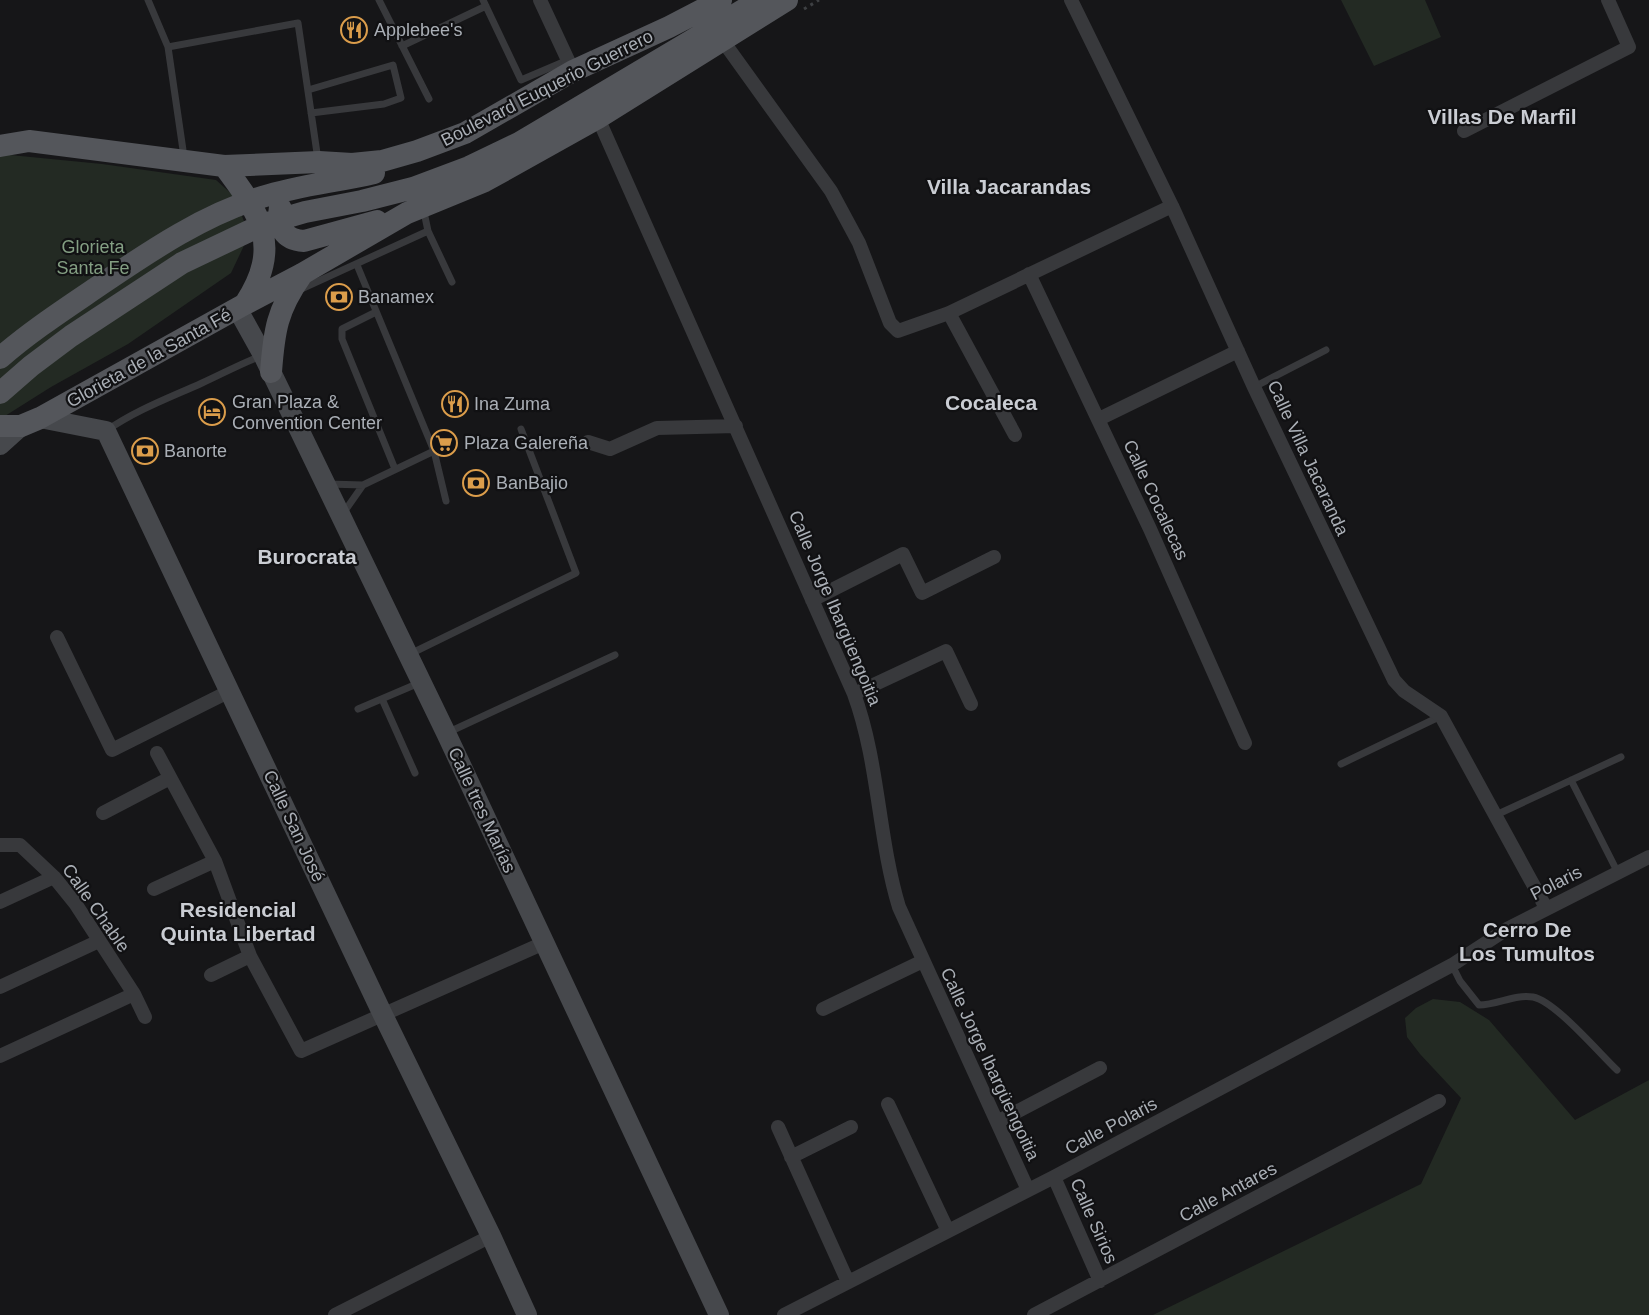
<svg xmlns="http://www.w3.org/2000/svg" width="1649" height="1315" viewBox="0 0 1649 1315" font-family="Helvetica,sans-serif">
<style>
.green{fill:#232a23}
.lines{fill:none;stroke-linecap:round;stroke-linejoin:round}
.path{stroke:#3e4043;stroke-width:3;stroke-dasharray:3 4.5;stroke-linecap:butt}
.lane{stroke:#38393c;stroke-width:7}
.street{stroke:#38393c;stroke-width:14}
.secondary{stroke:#46484c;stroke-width:20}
.primary{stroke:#54565b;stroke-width:22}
.labels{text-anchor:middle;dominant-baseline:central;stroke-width:4.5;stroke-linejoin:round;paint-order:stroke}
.poi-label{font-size:18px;fill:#aaafb6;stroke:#111113;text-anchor:start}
.street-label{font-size:18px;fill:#aaafb6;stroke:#111113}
.park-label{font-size:18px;fill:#849f83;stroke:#111113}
.quarter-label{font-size:21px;font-weight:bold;fill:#cacdd3;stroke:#111113}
</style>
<rect width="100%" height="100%" fill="#161618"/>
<path class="green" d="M 1341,0 L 1425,0 L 1441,37 L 1374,66 Z
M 0,154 L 102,164 L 216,180 L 235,197 L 249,235 L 231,273 L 128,344 L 51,387 L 5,416 L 0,415 Z
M 1433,999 L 1460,1002 L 1489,1020 L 1575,1120 L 1649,1080 L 1649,1315 L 1153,1315 L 1421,1184 L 1461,1098 L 1420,1054 L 1407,1037 L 1405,1018 L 1416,1008 Z"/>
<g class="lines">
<path class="path" d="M 804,9 L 819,0"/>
<path class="lane" d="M 148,0 L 168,47
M 379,0 L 429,99
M 483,0 L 521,80 L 568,60
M 402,46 L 486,6
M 308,90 L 393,65 L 401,98 L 384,104 L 311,113
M 184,157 L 168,47 L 298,23 L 318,160
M 424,212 L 428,231 L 452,282
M 357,265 L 434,451 L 446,501
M 299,290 L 428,231
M 376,312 L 342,329 L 342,339 L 395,469
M 1254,387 L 1326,350
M 106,431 C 136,410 169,398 202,383 C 222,374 240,364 261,356
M 328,484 L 363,485 L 434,451
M 342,515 L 363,485
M 410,654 L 576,573 L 521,429
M 382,699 L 415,773
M 358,709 L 419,683
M 449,732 L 615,655
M 1341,764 L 1441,716
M 1571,780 L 1618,873
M 1496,815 L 1621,757
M 1452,965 L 1460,981 L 1479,1005 C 1498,1005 1514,994 1533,997 C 1555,1001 1599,1053 1617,1070"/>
<path class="street" d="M 540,0 L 573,71
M 1071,0 L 1172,206 L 1254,387 L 1394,680 L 1404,691 L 1441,716 L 1546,908
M 723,41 L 831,191 L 859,243 L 890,323 L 898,331 L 949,313 L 1172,206
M 598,118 L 854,694 C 879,762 878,838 899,907 L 1028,1190
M 1464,131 L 1629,47 L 1608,0
M 1029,274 L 1150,529 L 1245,743
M 949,313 L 1015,435
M 1099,419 L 1238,351
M 588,442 L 610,449 L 657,428 L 736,426
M 812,600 L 903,554 L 922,593 L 994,557
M 57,637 L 112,750 L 230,691
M 854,694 L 946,651 L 971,704
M 157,753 L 215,861 L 250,956 L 301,1051 L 544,943
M 103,813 L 170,778
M 0,845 L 20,845 L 54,877 L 75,903 L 134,994 L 145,1017
M 154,889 L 215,861
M 0,902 L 54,877
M 211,975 L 250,956
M 0,987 L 99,941
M 823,1009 L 923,961
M 0,1056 L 134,994
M 888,1104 L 948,1231
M 997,1122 L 1100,1068
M 778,1127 L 848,1282
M 791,1157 L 851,1127
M 1054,1177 L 1100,1281
M 335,1315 L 491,1236
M 784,1315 L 1054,1177 L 1452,965 L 1507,929 L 1649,857
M 1034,1315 L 1439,1101"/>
<path class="secondary" d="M 238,310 L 263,355 L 446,733 L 719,1315
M 40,418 L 106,431 L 383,1015 L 491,1236 L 527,1315
M 0,445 L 21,426"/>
<path class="primary" d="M 0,146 L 29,141 L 224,166 L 319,162 L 352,164 L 382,161 L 417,151 L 465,133 L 573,71 L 669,27 L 721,0
M 280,207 C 277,226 283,240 304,241 L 377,221
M 245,304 L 302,274 L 407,213 L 485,181 L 598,118 L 787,0
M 0,358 C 32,330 68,307 103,283 C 153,249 204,215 262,197 C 299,185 336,182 374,173
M 271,372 C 274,331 277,310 301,276
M 0,393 L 31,366 L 71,336 L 182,263 L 264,224 L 305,212 L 362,201 L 413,188 L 469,167 L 519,143 L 760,0
M 0,426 L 21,426 L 40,418 L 245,304 C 283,246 260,214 224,166"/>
</g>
<defs>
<symbol id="restaurant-ring" viewBox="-11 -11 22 22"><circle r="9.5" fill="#111113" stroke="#db9d4b" stroke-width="1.5"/><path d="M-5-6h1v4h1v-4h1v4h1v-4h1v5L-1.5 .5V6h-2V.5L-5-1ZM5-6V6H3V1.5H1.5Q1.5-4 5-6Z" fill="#db9d4b"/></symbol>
<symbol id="bank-ring" viewBox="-11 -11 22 22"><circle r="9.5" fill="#111113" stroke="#db9d4b" stroke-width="1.5"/><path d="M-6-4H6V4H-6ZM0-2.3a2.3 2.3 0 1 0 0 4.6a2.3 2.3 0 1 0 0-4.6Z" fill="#db9d4b"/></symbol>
<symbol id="hotel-ring" viewBox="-11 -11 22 22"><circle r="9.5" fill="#111113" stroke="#db9d4b" stroke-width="1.5"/><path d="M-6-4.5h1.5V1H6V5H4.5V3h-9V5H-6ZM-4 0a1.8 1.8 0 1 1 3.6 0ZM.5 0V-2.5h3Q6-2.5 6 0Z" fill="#db9d4b"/></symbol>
<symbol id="supermarket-ring" viewBox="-11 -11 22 22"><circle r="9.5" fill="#111113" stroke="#db9d4b" stroke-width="1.5"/><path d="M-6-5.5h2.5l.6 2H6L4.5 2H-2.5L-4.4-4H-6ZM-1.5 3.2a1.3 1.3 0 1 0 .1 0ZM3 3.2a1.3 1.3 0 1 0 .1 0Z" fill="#db9d4b"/></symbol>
</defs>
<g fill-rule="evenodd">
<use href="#restaurant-ring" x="339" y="15" width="30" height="30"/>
<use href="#bank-ring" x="324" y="282" width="30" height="30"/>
<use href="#restaurant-ring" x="440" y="389" width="30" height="30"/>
<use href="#hotel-ring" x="197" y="397" width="30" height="30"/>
<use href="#supermarket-ring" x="429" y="428" width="30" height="30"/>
<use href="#bank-ring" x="130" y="436" width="30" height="30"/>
<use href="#bank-ring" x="461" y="468" width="30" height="30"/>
</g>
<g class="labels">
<g class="poi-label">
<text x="374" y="30">Applebee's</text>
<text x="358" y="297">Banamex</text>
<text x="232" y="402">Gran Plaza &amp;<tspan x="232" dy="21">Convention Center</tspan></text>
<text x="474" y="404">Ina Zuma</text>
<text x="464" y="443">Plaza Galereña</text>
<text x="164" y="451">Banorte</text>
<text x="496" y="483">BanBajio</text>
</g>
<g class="street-label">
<text transform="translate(547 88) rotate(-27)">Boulevard Euquerio Guerrero</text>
<text transform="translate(149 358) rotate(-29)">Glorieta de la Santa Fé</text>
<text transform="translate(1308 458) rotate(65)">Calle Villa Jacaranda</text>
<text transform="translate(1156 500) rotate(65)">Calle Cocalecas</text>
<text transform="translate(835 608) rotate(67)">Calle Jorge Ibargüengoitia</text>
<text transform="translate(482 810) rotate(65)">Calle tres Marías</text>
<text transform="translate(294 826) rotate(65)">Calle San José</text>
<text transform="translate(1556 883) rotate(-27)">Polaris</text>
<text transform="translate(96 908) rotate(55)">Calle Chable</text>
<text transform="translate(990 1064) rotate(65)">Calle Jorge Ibargüengoitia</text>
<text transform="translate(1111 1126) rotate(-28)">Calle Polaris</text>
<text transform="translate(1228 1192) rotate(-28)">Calle Antares</text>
<text transform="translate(1094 1221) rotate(66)">Calle Sirios</text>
</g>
<g class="park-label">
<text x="93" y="247">Glorieta<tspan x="93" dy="21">Santa Fe</tspan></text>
</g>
<g class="quarter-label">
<text x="1502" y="116">Villas De Marfil</text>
<text x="1009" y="186">Villa Jacarandas</text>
<text x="991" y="402">Cocaleca</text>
<text x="307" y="556">Burocrata</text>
<text x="238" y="909">Residencial<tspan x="238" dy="24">Quinta Libertad</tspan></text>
<text x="1527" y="929">Cerro De<tspan x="1527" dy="24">Los Tumultos</tspan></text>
</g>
</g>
</svg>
